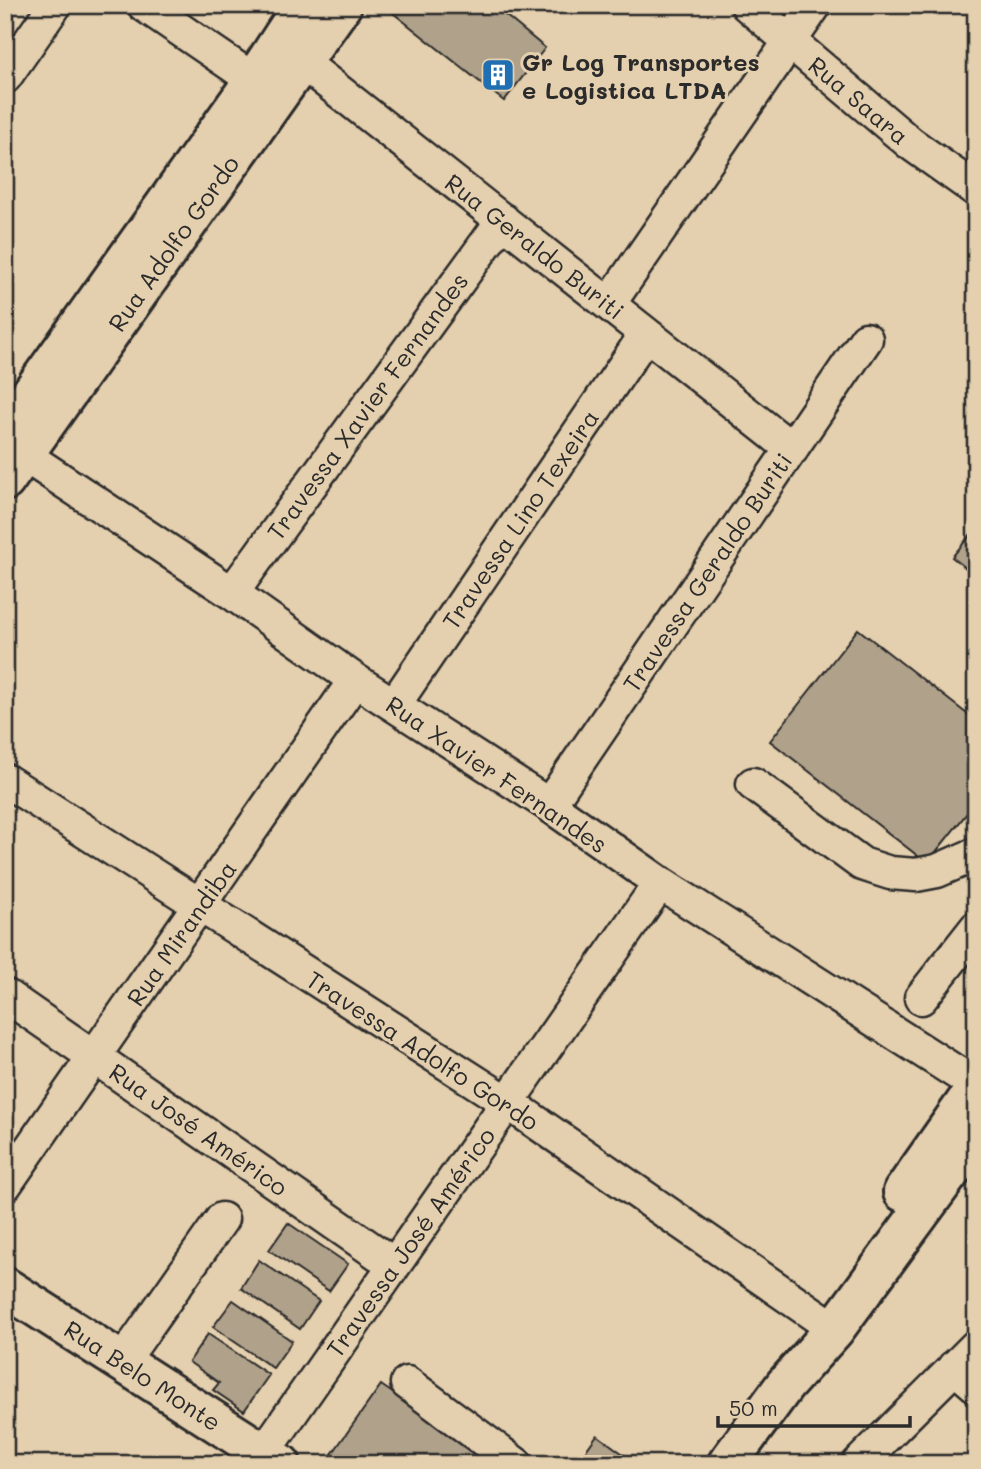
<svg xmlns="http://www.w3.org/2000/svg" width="981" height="1469" viewBox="0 0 981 1469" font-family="Mali,sans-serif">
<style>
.building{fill:#b0a18a;stroke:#2b2b2b;stroke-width:2}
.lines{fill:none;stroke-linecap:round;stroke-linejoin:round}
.minor-casing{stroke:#2b2b2b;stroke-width:37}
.major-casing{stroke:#2b2b2b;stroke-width:44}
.minor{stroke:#e4cfae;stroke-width:32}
.major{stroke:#e4cfae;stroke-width:38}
.labels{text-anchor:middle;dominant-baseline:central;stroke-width:6;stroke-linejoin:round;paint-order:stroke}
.poi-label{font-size:24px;font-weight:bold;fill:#2b2b2b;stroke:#e4cfae;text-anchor:start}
.street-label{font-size:24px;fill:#2b2b2b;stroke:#e4cfae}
</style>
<rect width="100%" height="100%" fill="#e4cfae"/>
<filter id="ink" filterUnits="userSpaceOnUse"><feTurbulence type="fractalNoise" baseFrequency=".0143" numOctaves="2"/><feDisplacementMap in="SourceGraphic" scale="14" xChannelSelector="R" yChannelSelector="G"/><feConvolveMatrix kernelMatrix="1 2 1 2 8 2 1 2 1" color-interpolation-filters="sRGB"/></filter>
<g filter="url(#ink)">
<path class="building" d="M 383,5 L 493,5 L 545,48 L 504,101 Z
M 976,528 L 976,576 L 952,557 Z
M 858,629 L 976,721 L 976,802 L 927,863 L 770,741 Z
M 288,1223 L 348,1264 L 329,1291 L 269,1250 Z
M 259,1260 L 319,1301 L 300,1329 L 241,1288 Z
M 233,1300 L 292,1341 L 273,1368 L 213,1327 Z
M 208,1334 L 269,1375 L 244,1411 L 213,1390 L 219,1383 L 189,1362 Z
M 381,1385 L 496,1464 L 346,1464 L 332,1454 Z
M 597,1435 L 637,1464 L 587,1464 L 589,1461 L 582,1456 Z"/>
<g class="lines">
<defs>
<path id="minor" d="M 144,5 L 273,93
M 747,5 L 910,143 L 976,190
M 284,48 L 792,449
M 5,77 L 55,5
M 609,304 L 815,5
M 24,455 L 232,593 L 355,680 L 549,805 L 660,883 L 976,1085
M 232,593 L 503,220
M 394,705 L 646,334
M 5,780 L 507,1102 L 835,1329
M 753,784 L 862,864 L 890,873 L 916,875 L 937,871 L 976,854
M 549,805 L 866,339
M 5,995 L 393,1264
M 921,998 L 976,928
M 5,1185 L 355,680
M 122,1362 L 222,1219
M 954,1367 L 976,1386
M 407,1383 L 516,1464
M 256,1464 L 660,883
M 858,1464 L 976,1346"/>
<path id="major" d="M 5,430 L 254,80 L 303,5
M 5,481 L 342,5
M 903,1192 L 976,1088
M 5,1287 L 281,1464
M 727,1464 L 785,1385 L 835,1329 L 976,1137"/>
</defs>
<use href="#minor" class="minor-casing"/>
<use href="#major" class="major-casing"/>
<use href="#minor" class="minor"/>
<use href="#major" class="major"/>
</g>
</g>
<defs>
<symbol id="building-square" viewBox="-11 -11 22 22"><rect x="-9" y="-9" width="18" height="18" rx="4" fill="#1f6fb2" stroke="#e4cfae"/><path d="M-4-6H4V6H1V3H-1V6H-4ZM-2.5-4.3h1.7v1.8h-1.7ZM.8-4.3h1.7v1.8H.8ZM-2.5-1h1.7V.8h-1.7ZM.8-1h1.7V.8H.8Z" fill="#fff"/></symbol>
</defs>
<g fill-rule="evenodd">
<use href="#building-square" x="479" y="56" width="38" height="38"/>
</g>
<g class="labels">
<g class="poi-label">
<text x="522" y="61">Gr Log Transportes<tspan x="522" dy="28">e Logistica LTDA</tspan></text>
</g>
<g class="street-label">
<text transform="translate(859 100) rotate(40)">Rua Saara</text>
<text transform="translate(173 243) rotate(-55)">Rua Adolfo Gordo</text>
<text transform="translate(535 246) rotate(38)">Rua Geraldo Buriti</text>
<text transform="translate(367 406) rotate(-54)">Travessa Xavier Fernandes</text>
<text transform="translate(520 519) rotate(-56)">Travessa Lino Texeira</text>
<text transform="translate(707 572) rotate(-56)">Travessa Geraldo Buriti</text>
<text transform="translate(497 774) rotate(34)">Rua Xavier Fernandes</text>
<text transform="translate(181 933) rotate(-55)">Rua Mirandiba</text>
<text transform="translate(423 1050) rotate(33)">Travessa Adolfo Gordo</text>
<text transform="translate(199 1129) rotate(35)">Rua José Américo</text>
<text transform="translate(410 1242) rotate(-55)">Travessa José Américo</text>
<text transform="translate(143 1375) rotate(33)">Rua Belo Monte</text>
</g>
</g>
<rect width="981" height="1469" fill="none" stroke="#e4cfae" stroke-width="28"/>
<rect x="14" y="14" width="953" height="1441" fill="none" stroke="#2b2b2b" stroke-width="2.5" filter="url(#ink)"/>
<path d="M718 1416v10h192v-10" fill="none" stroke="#2b2b2b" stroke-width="3.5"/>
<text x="729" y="1416" font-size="21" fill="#2b2b2b" stroke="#e4cfae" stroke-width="5" paint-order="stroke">50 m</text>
</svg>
